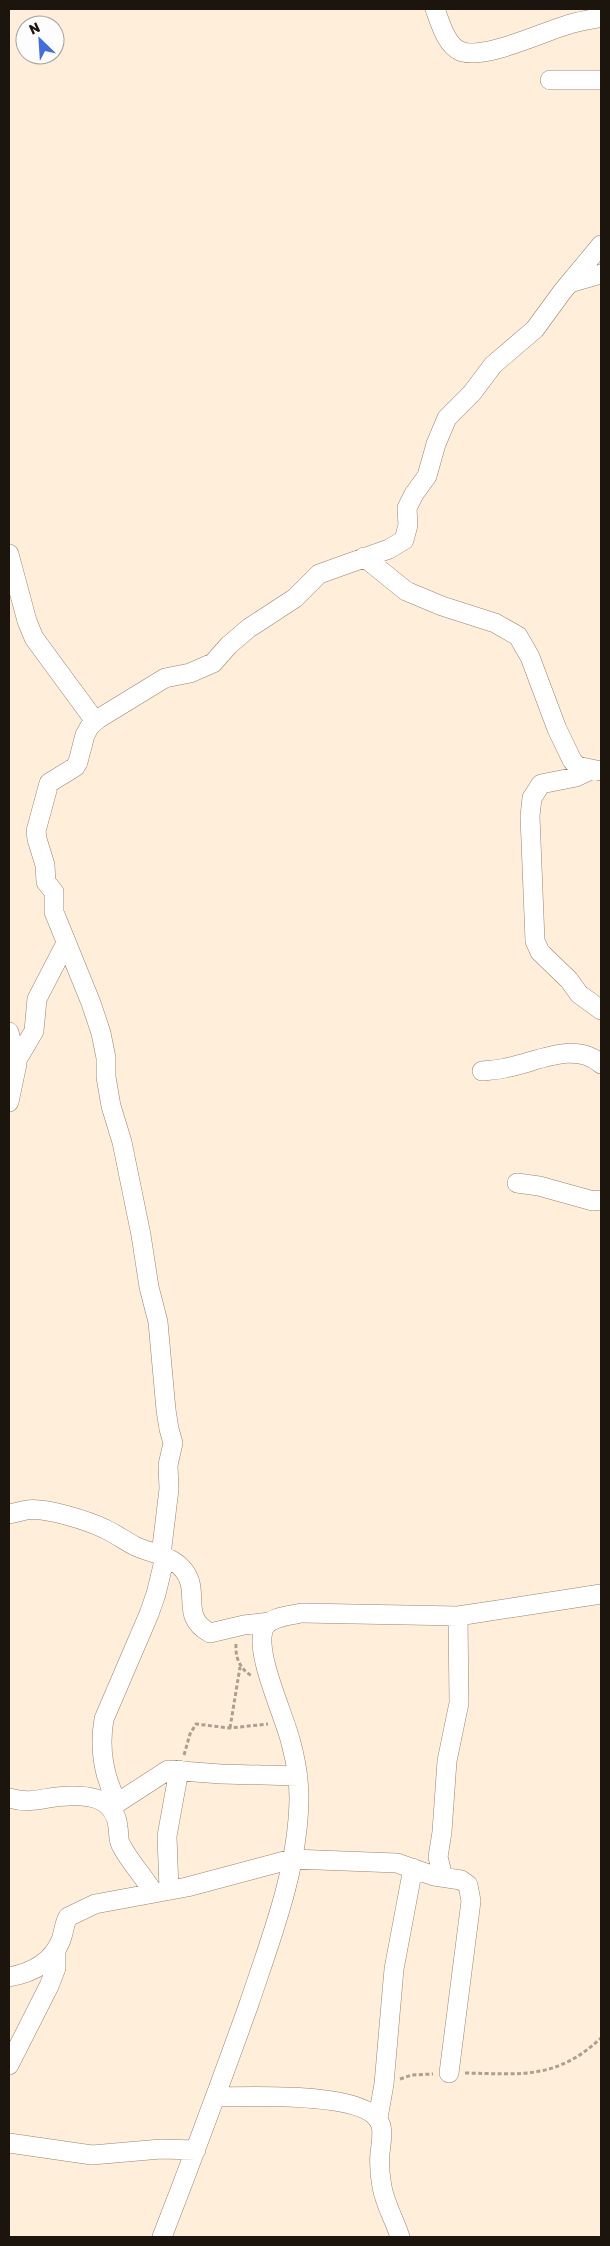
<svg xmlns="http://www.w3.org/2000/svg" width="610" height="2246" viewBox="0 0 610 2246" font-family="Rubik,sans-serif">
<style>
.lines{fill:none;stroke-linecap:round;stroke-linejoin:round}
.minor-casing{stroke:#97856f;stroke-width:20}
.path{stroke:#ac9f8f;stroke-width:3;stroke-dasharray:4 2.5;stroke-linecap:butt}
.minor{stroke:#fff;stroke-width:19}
</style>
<rect width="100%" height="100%" fill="#feeeda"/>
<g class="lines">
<defs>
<path id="minor" d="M 435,9 C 440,22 446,45 460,51 C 482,61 543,32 567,25 C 578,21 590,20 601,17
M 550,80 L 601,80
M 570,283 L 601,274
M 9,554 L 27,621 L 34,638 L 95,721
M 364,557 L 406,591 L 442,606 L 495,623 L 518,636 L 530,657 L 557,729 L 572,760 L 577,766 L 601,771
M 591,770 L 576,777 L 541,784 L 532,798 L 530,816 L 535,941 L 540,952 L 569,980 L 579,994 L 601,1010
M 9,1032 L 17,1064 L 9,1102
M 17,1060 L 34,1031 L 37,999 L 66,943
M 482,1071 C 490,1070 498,1070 505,1068 C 535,1063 574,1040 601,1064
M 517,1183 L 539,1186 L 593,1201 L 601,1200
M 9,1514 C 15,1513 21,1511 27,1510 C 45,1507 89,1521 105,1529 C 116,1534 125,1541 135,1546 C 152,1554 173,1555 185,1572 C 200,1593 180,1617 210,1633 L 244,1625 L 270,1622
M 161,1555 L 169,1489 L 168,1465 L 173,1443 L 169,1429 L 166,1410 L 158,1322 L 149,1287 L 141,1235 L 122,1142 L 111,1106 L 106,1077 L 106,1058 L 101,1033 L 91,1003 L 54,912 L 54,892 L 46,882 L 45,865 L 37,839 L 36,831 L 49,783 L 75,767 L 78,762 L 85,735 L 90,726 L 98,719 L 165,678 L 190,673 L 213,663 L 229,645 L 249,628 L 295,598 L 319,574 L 389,549 L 404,540 L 408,525 L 407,508 L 414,494 L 427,476 L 436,444 L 447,418 L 472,393 L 493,365 L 535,329 L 562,292 L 601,245
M 9,1798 C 34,1805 46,1796 69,1796 C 92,1795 115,1799 118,1827 C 119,1833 118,1840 121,1845 C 129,1861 144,1877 154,1893
M 117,1802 C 104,1777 99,1748 104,1719 L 149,1614 L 156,1594 L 165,1557
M 111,1807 L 168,1770 L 221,1774 L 298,1776
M 443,1877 L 438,1857 L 442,1832 L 447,1761 L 459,1703 L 458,1616
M 169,1890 L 167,1836 L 179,1770
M 9,1977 C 31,1973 52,1963 61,1940 C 64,1932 64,1924 68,1917 L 95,1904 L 187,1887 L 292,1859 L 397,1863 L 434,1876 L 461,1880 L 468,1885 L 471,1901 L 449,2073
M 9,2065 L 49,1986 L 56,1968 L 56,1950
M 216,2097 C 247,2097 372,2090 381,2126 C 383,2134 381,2145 380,2153 C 379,2164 380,2176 382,2187 C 385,2204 395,2221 400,2237
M 378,2118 L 384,2084 L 394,1969 L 413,1868
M 9,2143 L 92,2155 L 161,2149 L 196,2150
M 162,2237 C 192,2160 221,2082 249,2004 C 271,1938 298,1870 299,1799 C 299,1781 296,1761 291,1743 C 285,1717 256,1657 263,1631 C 266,1617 291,1615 302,1613 L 458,1616 L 601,1594"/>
</defs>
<use href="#minor" class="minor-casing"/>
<path class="path" d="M 236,1644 C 235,1658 240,1669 252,1676
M 230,1728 L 240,1667
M 184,1755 L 190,1734 L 196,1724 L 230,1728 L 268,1724
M 465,2073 C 521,2074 556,2080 601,2038
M 400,2079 L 412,2075 L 433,2074"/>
<use href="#minor" class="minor"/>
</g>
<rect width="610" height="2246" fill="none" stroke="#1c150d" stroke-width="20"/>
<g transform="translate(40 40) rotate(335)"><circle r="24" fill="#fdfdfd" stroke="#a3a09d"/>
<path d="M0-4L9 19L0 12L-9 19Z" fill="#406ddf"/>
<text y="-8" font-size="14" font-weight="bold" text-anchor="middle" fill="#1c150d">N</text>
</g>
</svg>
